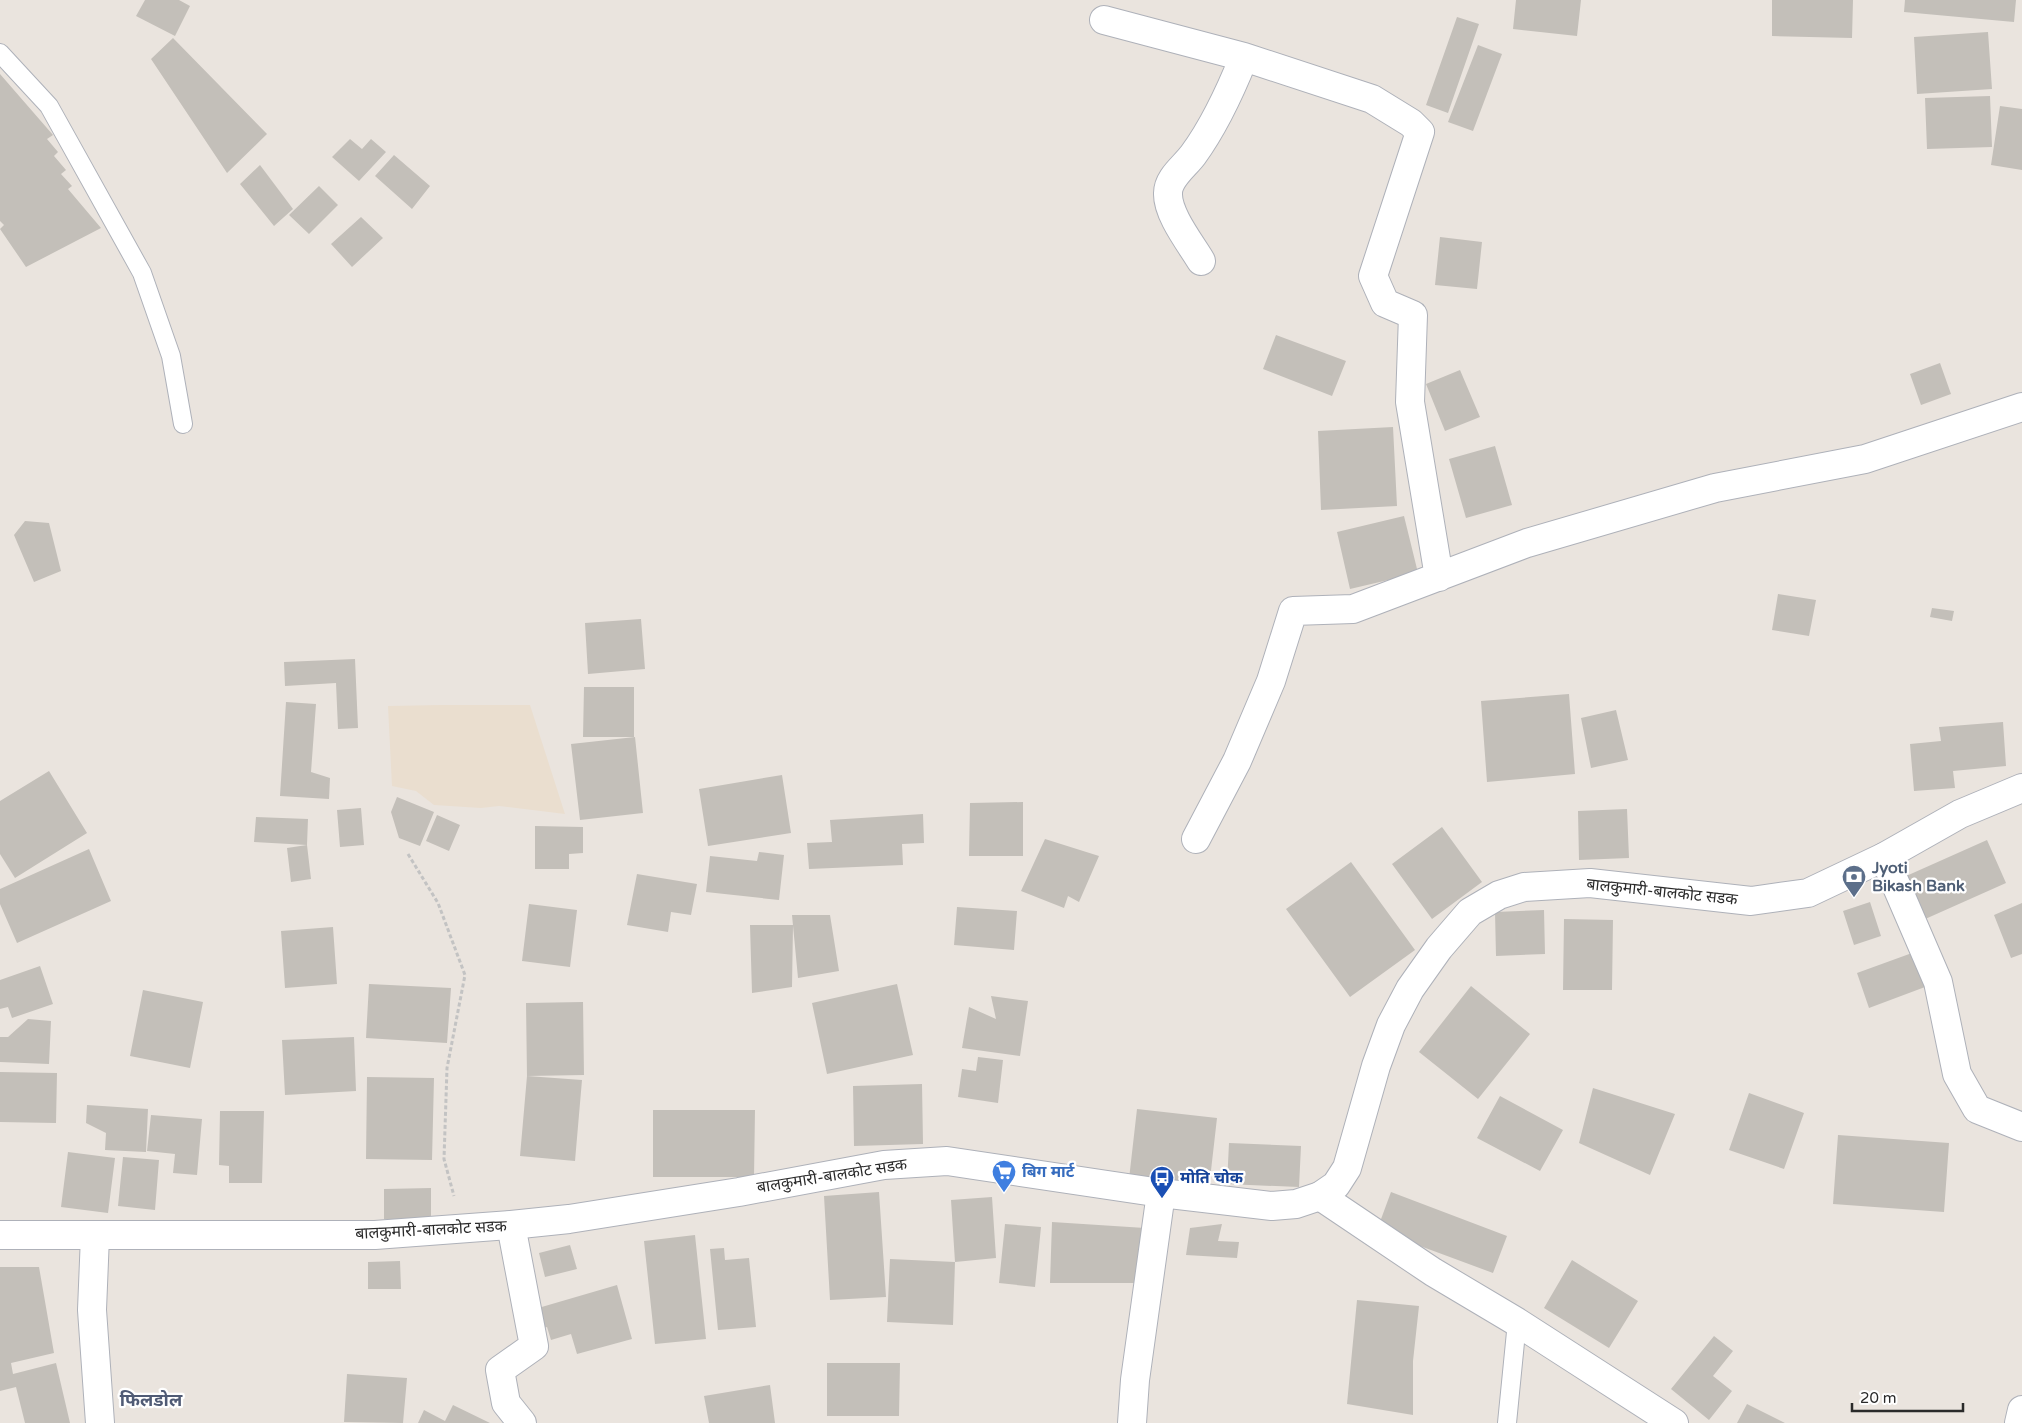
<svg xmlns="http://www.w3.org/2000/svg" width="2022" height="1423" viewBox="0 0 2022 1423" font-family="'Varela Round','Noto Sans Devanagari',sans-serif">
<style>
.education{fill:#eadecf}
.building{fill:#c3bfb9}
.lines{fill:none;stroke-linecap:round;stroke-linejoin:round}
.service-casing{stroke:#aeb1b9;stroke-width:20}
.minor-casing{stroke:#aeb1b9;stroke-width:30}
.tertiary-casing{stroke:#aeb1b9;stroke-width:30}
.path{stroke:#c3c3c3;stroke-width:3;stroke-dasharray:4 2.5;stroke-linecap:butt}
.service{stroke:#fff;stroke-width:18}
.minor{stroke:#fff;stroke-width:28}
.tertiary{stroke:#fff;stroke-width:28}
.labels{text-anchor:middle;dominant-baseline:central;stroke-width:4.5;stroke-linejoin:round;paint-order:stroke}
.service-label{font-size:16px;font-weight:bold;fill:#4e5e75;stroke:#fff;text-anchor:start}
.street-label{font-size:16px;fill:#2a2a2a;stroke:#fff}
.shop-label{font-size:16px;font-weight:bold;fill:#366cbe;stroke:#fff;text-anchor:start}
.transit-label{font-size:16px;font-weight:bold;fill:#164399;stroke:#fff;text-anchor:start}
.neighbourhood-label{font-size:18px;font-weight:bold;fill:#505b75;stroke:#fff}
</style>
<rect width="100%" height="100%" fill="#eae4de"/>
<path class="education" d="M 441,705 L 530,705 L 565,814 L 499,806 L 481,808 L 434,805 L 416,791 L 392,786 L 388,706 Z"/>
<path class="building" d="M 145,0 L 179,0 L 190,6 L 175,36 L 136,16 Z
M 1516,0 L 1581,0 L 1577,36 L 1513,29 Z
M 1772,0 L 1853,0 L 1852,38 L 1772,36 Z
M 1905,0 L 2016,0 L 2014,22 L 1904,12 Z
M 1457,17 L 1479,24 L 1448,113 L 1426,105 Z
M 1988,32 L 1992,89 L 1917,94 L 1914,37 Z
M 173,38 L 267,134 L 227,173 L 151,59 Z
M 1478,45 L 1502,54 L 1473,131 L 1448,122 Z
M 0,74 L 53,135 L 47,139 L 58,152 L 54,156 L 66,170 L 61,174 L 72,186 L 68,189 L 101,228 L 26,267 L 0,229 L 4,225 L 0,221 Z
M 1990,96 L 1992,147 L 1927,149 L 1925,98 Z
M 2000,106 L 2022,109 L 2022,170 L 1991,165 Z
M 350,139 L 362,149 L 371,139 L 386,152 L 359,181 L 332,157 Z
M 394,155 L 430,186 L 412,209 L 375,176 Z
M 260,165 L 293,209 L 274,226 L 240,184 Z
M 319,186 L 338,205 L 309,234 L 289,215 Z
M 361,217 L 383,238 L 352,267 L 331,244 Z
M 1440,237 L 1482,242 L 1477,289 L 1435,285 Z
M 1276,335 L 1346,361 L 1332,396 L 1263,369 Z
M 1940,363 L 1951,394 L 1921,405 L 1910,374 Z
M 1460,370 L 1480,417 L 1445,431 L 1426,384 Z
M 1393,427 L 1397,506 L 1321,510 L 1318,431 Z
M 1495,446 L 1512,505 L 1466,518 L 1449,459 Z
M 1404,516 L 1418,573 L 1350,589 L 1337,532 Z
M 25,521 L 49,523 L 61,571 L 34,582 L 14,535 Z
M 1778,594 L 1816,600 L 1809,636 L 1772,630 Z
M 1932,608 L 1954,611 L 1952,621 L 1930,617 Z
M 641,619 L 645,669 L 588,674 L 585,623 Z
M 355,659 L 358,728 L 338,729 L 336,683 L 285,686 L 284,662 Z
M 584,687 L 634,687 L 634,737 L 583,737 Z
M 1569,694 L 1575,774 L 1487,782 L 1481,701 Z
M 286,702 L 316,704 L 311,772 L 330,778 L 329,799 L 280,796 Z
M 1616,710 L 1628,760 L 1591,768 L 1581,718 Z
M 2003,722 L 2006,766 L 1953,771 L 1955,788 L 1914,791 L 1910,744 L 1941,741 L 1939,727 Z
M 635,737 L 643,813 L 580,820 L 571,744 Z
M 49,771 L 87,833 L 15,878 L 0,854 L 0,801 Z
M 782,775 L 791,833 L 708,846 L 699,789 Z
M 397,797 L 434,812 L 420,846 L 399,838 L 391,812 Z
M 1023,802 L 1023,856 L 969,856 L 970,803 Z
M 361,808 L 364,845 L 340,847 L 337,810 Z
M 1627,809 L 1629,858 L 1579,860 L 1578,811 Z
M 923,814 L 924,843 L 902,844 L 903,865 L 809,869 L 807,843 L 832,842 L 830,820 Z
M 437,815 L 460,825 L 449,851 L 426,841 Z
M 256,817 L 308,819 L 307,845 L 254,842 Z
M 535,826 L 583,827 L 583,853 L 569,854 L 569,869 L 535,869 Z
M 1442,827 L 1482,882 L 1432,919 L 1392,864 Z
M 1045,839 L 1099,856 L 1079,902 L 1068,896 L 1064,908 L 1021,891 Z
M 1987,840 L 2006,883 L 1923,920 L 1904,877 Z
M 307,845 L 311,879 L 291,882 L 287,848 Z
M 89,849 L 111,901 L 17,943 L 0,904 L 0,889 Z
M 759,852 L 784,855 L 779,900 L 706,892 L 710,856 L 757,861 Z
M 1351,862 L 1415,950 L 1350,997 L 1286,909 Z
M 637,874 L 697,884 L 691,915 L 671,912 L 668,932 L 627,925 Z
M 1870,902 L 1881,936 L 1854,945 L 1843,911 Z
M 2022,903 L 2022,954 L 2011,958 L 1994,915 Z
M 529,904 L 577,910 L 570,967 L 522,961 Z
M 957,907 L 1017,911 L 1014,950 L 954,945 Z
M 1544,910 L 1545,954 L 1496,956 L 1495,912 Z
M 792,915 L 830,915 L 839,971 L 798,978 Z
M 1564,919 L 1613,920 L 1612,990 L 1563,990 Z
M 750,925 L 793,925 L 792,987 L 752,993 Z
M 333,927 L 337,984 L 285,988 L 281,931 Z
M 1912,953 L 1925,987 L 1869,1008 L 1857,973 Z
M 40,966 L 53,1004 L 12,1018 L 8,1007 L 0,1009 L 0,980 Z
M 369,984 L 451,988 L 447,1043 L 366,1038 Z
M 897,984 L 913,1055 L 827,1074 L 812,1003 Z
M 1471,986 L 1530,1034 L 1478,1099 L 1419,1052 Z
M 143,990 L 203,1002 L 190,1068 L 130,1056 Z
M 991,996 L 1028,1001 L 1020,1056 L 962,1048 L 969,1007 L 996,1019 Z
M 583,1002 L 584,1075 L 527,1076 L 526,1003 Z
M 28,1019 L 51,1021 L 49,1064 L 0,1062 L 0,1037 L 8,1037 Z
M 354,1037 L 356,1091 L 285,1095 L 282,1040 Z
M 978,1057 L 1003,1060 L 998,1103 L 958,1097 L 962,1069 L 976,1071 Z
M 0,1072 L 57,1073 L 56,1123 L 0,1122 Z
M 527,1076 L 582,1080 L 575,1161 L 520,1156 Z
M 367,1077 L 434,1078 L 432,1160 L 366,1159 Z
M 922,1084 L 923,1144 L 854,1146 L 853,1086 Z
M 1593,1088 L 1675,1114 L 1650,1175 L 1579,1143 Z
M 1749,1093 L 1804,1113 L 1784,1169 L 1729,1150 Z
M 1500,1096 L 1563,1130 L 1540,1171 L 1477,1138 Z
M 87,1105 L 148,1109 L 146,1152 L 105,1150 L 106,1133 L 86,1123 Z
M 1137,1109 L 1217,1118 L 1209,1188 L 1129,1179 Z
M 653,1110 L 755,1110 L 754,1177 L 653,1177 Z
M 220,1111 L 264,1111 L 262,1183 L 229,1183 L 229,1166 L 219,1165 Z
M 151,1115 L 202,1119 L 197,1175 L 173,1173 L 175,1154 L 147,1151 Z
M 1838,1135 L 1949,1143 L 1944,1212 L 1833,1204 Z
M 1229,1143 L 1301,1146 L 1299,1187 L 1227,1184 Z
M 68,1152 L 115,1158 L 108,1213 L 61,1207 Z
M 123,1157 L 159,1160 L 155,1210 L 118,1206 Z
M 431,1188 L 431,1219 L 384,1219 L 384,1189 Z
M 879,1192 L 886,1297 L 830,1300 L 824,1196 Z
M 1391,1192 L 1507,1236 L 1493,1273 L 1377,1230 Z
M 992,1197 L 996,1258 L 955,1262 L 953,1325 L 887,1322 L 890,1259 L 955,1262 L 951,1200 Z
M 1052,1222 L 1145,1228 L 1138,1283 L 1050,1283 Z
M 1005,1224 L 1041,1227 L 1035,1287 L 999,1283 Z
M 1222,1224 L 1218,1241 L 1239,1242 L 1237,1258 L 1186,1255 L 1190,1228 Z
M 695,1235 L 706,1339 L 655,1344 L 644,1241 Z
M 570,1245 L 577,1269 L 545,1277 L 539,1253 Z
M 724,1248 L 725,1260 L 749,1258 L 756,1327 L 718,1330 L 710,1249 Z
M 1572,1260 L 1638,1301 L 1609,1348 L 1544,1308 Z
M 400,1261 L 401,1289 L 368,1289 L 368,1262 Z
M 0,1267 L 39,1267 L 54,1353 L 11,1363 L 13,1374 L 56,1363 L 70,1423 L 25,1423 L 16,1387 L 0,1391 Z
M 617,1285 L 632,1339 L 577,1354 L 571,1334 L 551,1340 L 547,1327 L 533,1331 L 528,1311 Z
M 1357,1300 L 1419,1306 L 1413,1361 L 1413,1415 L 1347,1404 Z
M 1714,1336 L 1733,1351 L 1713,1376 L 1732,1391 L 1709,1420 L 1671,1389 Z
M 827,1363 L 900,1363 L 899,1416 L 827,1416 Z
M 347,1374 L 407,1378 L 403,1423 L 344,1422 Z
M 770,1385 L 775,1423 L 709,1423 L 704,1396 Z
M 1747,1404 L 1785,1423 L 1737,1423 Z
M 453,1405 L 490,1423 L 418,1423 L 424,1410 L 445,1421 Z"/>
<g class="lines">
<defs>
<path id="service" d="M 0,53 L 49,106 L 142,273 L 171,356 L 183,424
M 1507,1423 L 1517,1322"/>
<path id="minor" d="M 1104,20 L 1244,57 L 1372,99 L 1411,123 L 1420,132 L 1373,276 L 1385,303 L 1413,315 L 1410,402 L 1439,577
M 1201,261 C 1191,244 1167,214 1168,193 C 1168,178 1184,167 1193,155 C 1215,125 1230,92 1244,57
M 1196,839 L 1237,761 L 1271,681 L 1293,611 L 1353,609 L 1527,543 L 1715,488 L 1865,459 L 2022,407
M 1884,857 L 1938,982 L 1957,1074 L 1977,1109 L 2022,1127
M 1320,1196 L 1433,1272 L 1517,1322 L 1674,1423
M 511,1225 L 534,1346 L 500,1370 L 506,1403 L 522,1423
M 95,1236 L 92,1310 L 100,1423
M 1132,1423 L 1135,1380 L 1161,1193
M 2019,1423 L 2022,1410"/>
<path id="tertiary" d="M 0,1235 L 375,1235 L 511,1225 L 569,1219 L 739,1192 L 884,1165 L 947,1161 L 1161,1193 L 1272,1206 L 1296,1204 L 1320,1196 L 1336,1185 L 1347,1168 L 1376,1066 L 1391,1025 L 1410,989 L 1439,948 L 1470,912 L 1499,895 L 1524,887 L 1590,883 L 1751,901 L 1808,893 L 1884,857 L 1960,814 L 2022,788"/>
</defs>
<use href="#service" class="service-casing"/>
<use href="#minor" class="minor-casing"/>
<use href="#tertiary" class="tertiary-casing"/>
<path class="path" d="M 408,854 L 438,903 L 465,975 L 447,1068 L 444,1159 L 454,1196"/>
<use href="#service" class="service"/>
<use href="#minor" class="minor"/>
<use href="#tertiary" class="tertiary"/>
</g>
<defs>
<symbol id="bank-pin" viewBox="-11 -11 22 30"><path d="M0 17L-7.5 6A9.5 9.5 0 1 1 7.5 6Z" fill="#5c6f8a" stroke="#fff"/><path d="M-6-4H6V4H-6ZM0-2.3a2.3 2.3 0 1 0 0 4.6a2.3 2.3 0 1 0 0-4.6Z" fill="#fff"/></symbol>
<symbol id="supermarket-pin" viewBox="-11 -11 22 30"><path d="M0 17L-7.5 6A9.5 9.5 0 1 1 7.5 6Z" fill="#3f7fe0" stroke="#fff"/><path d="M-6-5.5h2.5l.6 2H6L4.5 2H-2.5L-4.4-4H-6ZM-1.5 3.2a1.3 1.3 0 1 0 .1 0ZM3 3.2a1.3 1.3 0 1 0 .1 0Z" fill="#fff"/></symbol>
<symbol id="bus-pin" viewBox="-11 -11 22 30"><path d="M0 17L-7.5 6A9.5 9.5 0 1 1 7.5 6Z" fill="#1a4fb4" stroke="#fff"/><path d="M-5-6H5V4H4V6H2V4H-2V6H-4V4H-5ZM-3.5-4V0h7V-4ZM-3.5 1.2v1.5H-2V1.2ZM2 1.2v1.5H3.5V1.2Z" fill="#fff"/></symbol>
</defs>
<g fill-rule="evenodd">
<use href="#bank-pin" x="1840" y="863" width="28" height="38"/>
<use href="#supermarket-pin" x="990" y="1158" width="28" height="38"/>
<use href="#bus-pin" x="1148" y="1164" width="28" height="38"/>
</g>
<g class="labels">
<g class="service-label">
<text x="1872" y="868">Jyoti<tspan x="1872" dy="18">Bikash Bank</tspan></text>
</g>
<g class="street-label">
<text transform="translate(1662 892) rotate(6)">बालकुमारी-बालकोट सडक</text>
<text transform="translate(832 1176) rotate(-9)">बालकुमारी-बालकोट सडक</text>
<text transform="translate(431 1230) rotate(-3)">बालकुमारी-बालकोट सडक</text>
</g>
<g class="shop-label">
<text x="1022" y="1172">बिग मार्ट</text>
</g>
<g class="transit-label">
<text x="1180" y="1178">मोति चोक</text>
</g>
<g class="neighbourhood-label">
<text x="151" y="1400">फिलडोल</text>
</g>
</g>
<path d="M1852 1403v8h111v-8" fill="none" stroke="#2a2a2a" stroke-width="2.5"/>
<text x="1860" y="1403" font-size="15" fill="#2a2a2a" stroke="#ffffff" stroke-width="4" paint-order="stroke">20 m</text>
</svg>
